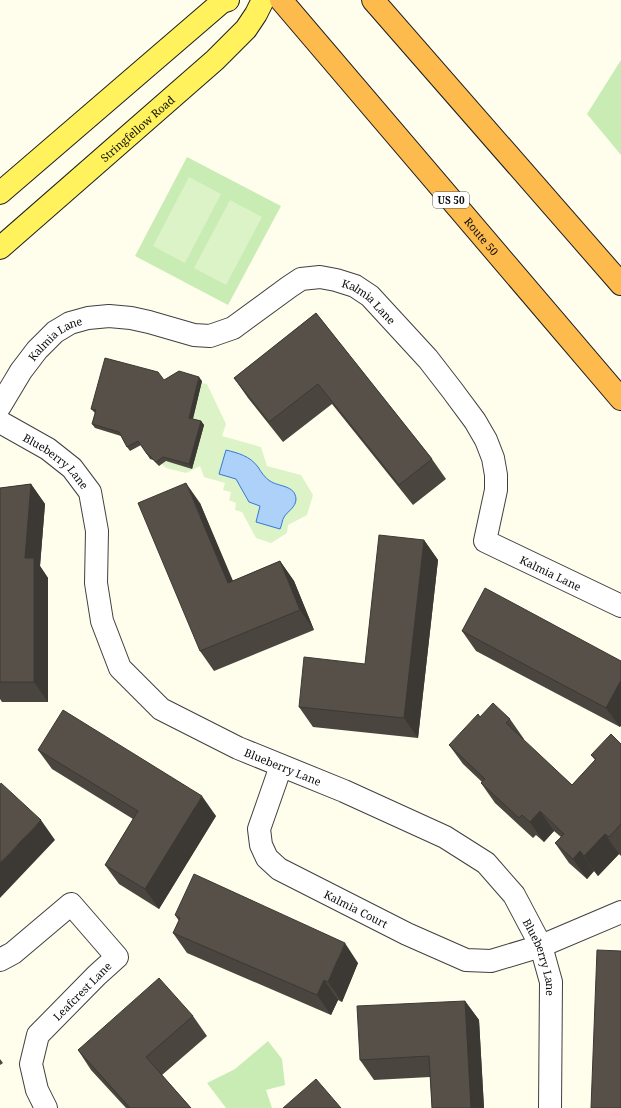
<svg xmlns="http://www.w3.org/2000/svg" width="621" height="1108" viewBox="0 0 621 1108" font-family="'Noto Serif',serif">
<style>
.green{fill:#c8ecb4}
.pitch{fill:#dcf2c7}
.water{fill:#aed1fa;stroke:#3179d5}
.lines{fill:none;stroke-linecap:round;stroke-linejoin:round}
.minor-casing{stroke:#404040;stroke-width:24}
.major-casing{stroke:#1e1e1e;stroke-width:24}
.highway-casing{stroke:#1e1e1e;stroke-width:24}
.minor{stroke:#fff;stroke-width:22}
.major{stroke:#fff25d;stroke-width:22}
.highway{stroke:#fdba4d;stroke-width:22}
.wall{fill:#4a453f}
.shaded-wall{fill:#3c3833}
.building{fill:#565049;stroke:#3c3833}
.labels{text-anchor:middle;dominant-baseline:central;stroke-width:4;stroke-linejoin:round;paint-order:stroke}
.shield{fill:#fff;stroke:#565656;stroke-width:1}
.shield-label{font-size:10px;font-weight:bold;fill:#0d0d0d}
.street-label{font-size:11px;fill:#0d0d0d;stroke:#fff}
</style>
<rect width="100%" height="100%" fill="#fffeed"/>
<path class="green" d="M 621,60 L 621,155 L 587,114 Z
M 187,157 L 281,206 L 228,305 L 135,256 Z
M 268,1041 L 282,1059 L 285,1085 L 266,1090 L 272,1108 L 226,1108 L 207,1083 L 235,1069 Z"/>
<path class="pitch" d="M 189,177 L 221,194 L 185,263 L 153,246 Z
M 230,200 L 262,217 L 226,285 L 194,268 Z
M 202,383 L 207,384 L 226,424 L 222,436 L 261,447 L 267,466 L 301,475 L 313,495 L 307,515 L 288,525 L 287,533 L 271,543 L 256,538 L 242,512 L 235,510 L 236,503 L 229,500 L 231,492 L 223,490 L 225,483 L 204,477 L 200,466 L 186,473 L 166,468 L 162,464 L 166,461 L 192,422 Z"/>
<path class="water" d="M 226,450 C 238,453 250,456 258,467 C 261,472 265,478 270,481 C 279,487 295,485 296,499 C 296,507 288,511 284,517 C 282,520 282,525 280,529 L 256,522 L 260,506 L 249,502 L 236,479 L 219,474 Z"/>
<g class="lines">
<defs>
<g id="minor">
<path id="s1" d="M 0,406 L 21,371 L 37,350 L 55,332 L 70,323 L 88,318 L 109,316 L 131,318 L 149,322 L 194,335 L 210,336 L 233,328 L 289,287 L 301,279 L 320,277 L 336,280 L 355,286 L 370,296 L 428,359 L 452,390 L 475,421 L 486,440 L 493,458 L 496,475 L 496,490 L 485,541 L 621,606"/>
<path id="s2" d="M 0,422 L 48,449 L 72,468 L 90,492 L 97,531 L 96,583 L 102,621 L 120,668 L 161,709 L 238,748 L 344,791 L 445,837 L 486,863 L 514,895 L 541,946 L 551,982 L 550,1108"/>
<path id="s3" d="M 281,766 L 259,829 L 261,845 L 267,858 L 279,869 L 407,934 L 466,960 L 491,961 L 541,946 L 621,912"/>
<path d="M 0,960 L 13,953 L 71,904 L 117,957 L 97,975 L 38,1035 L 31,1064 L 37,1090 L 46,1108"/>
</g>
<g id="major">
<path d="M 0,193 L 222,2 L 228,0"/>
<path id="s4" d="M 0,248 L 215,60 L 246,29 L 256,14 L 263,0"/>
</g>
<g id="highway">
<path id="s5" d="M 281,0 L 621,399"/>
<path d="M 373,0 L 621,284"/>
</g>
</defs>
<use href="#minor" class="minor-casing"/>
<use href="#major" class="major-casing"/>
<use href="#highway" class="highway-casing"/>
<use href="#minor" class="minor"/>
<use href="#major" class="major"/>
<use href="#highway" class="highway"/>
</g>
<path class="wall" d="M 316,313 L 432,459 L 446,479 L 413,505 L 332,404 L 283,442 L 248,398 L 234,378 Z
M 164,380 L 202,381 L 193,419 L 201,421 L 204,425 L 192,469 L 166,461 L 159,466 L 153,460 L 150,459 L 141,445 L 130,451 L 127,447 L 121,436 L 95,428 L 92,424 L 95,413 L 91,409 Z
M 31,484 L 45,504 L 40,566 L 48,578 L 48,702 L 2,702 L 0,699 L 0,488 Z
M 200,503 L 232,581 L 280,561 L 294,581 L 314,630 L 214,671 L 200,651 Z
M 424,540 L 438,560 L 418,738 L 313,727 L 299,707 L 365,664 Z
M 462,631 L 621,661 L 620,727 L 476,651 Z
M 480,717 L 510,719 L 524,739 L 523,740 L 572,785 L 595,760 L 591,755 L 621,744 L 621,856 L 619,854 L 598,876 L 594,871 L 587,879 L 569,863 L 555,843 L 561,837 L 554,831 L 544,842 L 536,835 L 533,838 L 495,803 L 481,783 L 482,782 L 463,764 L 449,745 Z
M 38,750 L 216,816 L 159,909 L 119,884 L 105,865 L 133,819 L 52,769 Z
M 175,915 L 358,963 L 342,1002 L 338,1000 L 331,1015 L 187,953 L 173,933 L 179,921 Z
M 465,1001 L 479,1020 L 484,1108 L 432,1108 L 430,1077 L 374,1080 L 360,1060 Z
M 193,1016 L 207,1036 L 162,1075 L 191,1108 L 126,1108 L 91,1070 L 78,1050 Z
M 0,1059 L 3,1063 L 0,1065 Z"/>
<path class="shaded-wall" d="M 199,377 L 202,381 L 192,422 L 189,418 Z
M 201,421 L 204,425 L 192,469 L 189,464 Z
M 186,483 L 200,503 L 242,602 L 228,583 Z
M 31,484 L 45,504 L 40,566 L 48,578 L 48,702 L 34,682 L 25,558 Z
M 424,540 L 438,560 L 418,738 L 404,718 Z
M 280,561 L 294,581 L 314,630 L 300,610 Z
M 621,680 L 621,726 L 620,727 L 606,708 Z
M 202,796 L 216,816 L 159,909 L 145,889 Z
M 540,811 L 554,831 L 544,842 L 530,822 Z
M 41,820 L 55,840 L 0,898 L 0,863 Z
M 605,834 L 619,854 L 598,876 L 584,856 Z
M 580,851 L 594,871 L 587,879 L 573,859 Z
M 345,943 L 358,963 L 342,1002 L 328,982 Z
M 324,980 L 338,1000 L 331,1015 L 317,995 Z
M 465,1001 L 479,1020 L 484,1108 L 471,1108 Z"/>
<path class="building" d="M 316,313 L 432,459 L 399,485 L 318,384 L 269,422 L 234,378 Z
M 105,358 L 158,372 L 164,380 L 179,371 L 199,377 L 189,418 L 201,421 L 189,464 L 163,457 L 156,462 L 150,456 L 147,454 L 138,441 L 127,447 L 119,432 L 92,424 L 96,410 L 91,409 Z
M 186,483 L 228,583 L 280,561 L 300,610 L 200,651 L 138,503 Z
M 31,484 L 25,558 L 34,558 L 34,682 L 0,682 L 0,488 Z
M 379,535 L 424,540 L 404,718 L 299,707 L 304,657 L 365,664 Z
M 485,588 L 621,661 L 621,680 L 606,708 L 462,631 Z
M 493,703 L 510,719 L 506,723 L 572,785 L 596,759 L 591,755 L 611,734 L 621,744 L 621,824 L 609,837 L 605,834 L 584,856 L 580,851 L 573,859 L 555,843 L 564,834 L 540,811 L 530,822 L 522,815 L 519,818 L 481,783 L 485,779 L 449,745 L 478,714 L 480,717 Z
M 63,710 L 202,796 L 145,889 L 105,865 L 138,811 L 38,750 Z
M 1,783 L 41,820 L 0,863 L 0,785 Z
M 194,874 L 345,943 L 328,982 L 324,980 L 317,995 L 173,933 L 180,918 L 175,915 Z
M 597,950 L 621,951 L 621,1108 L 591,1108 Z
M 159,978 L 193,1016 L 146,1057 L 191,1108 L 130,1108 L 78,1050 Z
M 465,1001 L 471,1108 L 432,1108 L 429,1056 L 360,1060 L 357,1006 Z
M 316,1079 L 341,1108 L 283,1108 Z"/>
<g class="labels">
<rect class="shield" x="433" y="192" width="36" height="16" rx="3"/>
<g class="shield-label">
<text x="451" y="200">US 50</text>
</g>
<g class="street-label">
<text stroke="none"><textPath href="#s4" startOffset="182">Stringfellow Road</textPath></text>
<text stroke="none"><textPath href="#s5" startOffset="310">Route 50</textPath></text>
<text stroke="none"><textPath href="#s1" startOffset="437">Kalmia Lane</textPath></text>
<text stroke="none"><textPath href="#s1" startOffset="89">Kalmia Lane</textPath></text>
<text stroke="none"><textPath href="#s2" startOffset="69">Blueberry Lane</textPath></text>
<text stroke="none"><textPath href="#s1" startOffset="797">Kalmia Lane</textPath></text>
<text stroke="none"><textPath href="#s2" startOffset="489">Blueberry Lane</textPath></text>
<text stroke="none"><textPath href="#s3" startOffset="200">Kalmia Court</textPath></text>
<text stroke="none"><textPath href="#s2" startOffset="825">Blueberry Lane</textPath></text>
<text transform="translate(82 991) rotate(-45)">Leafcrest Lane</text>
</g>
</g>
</svg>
